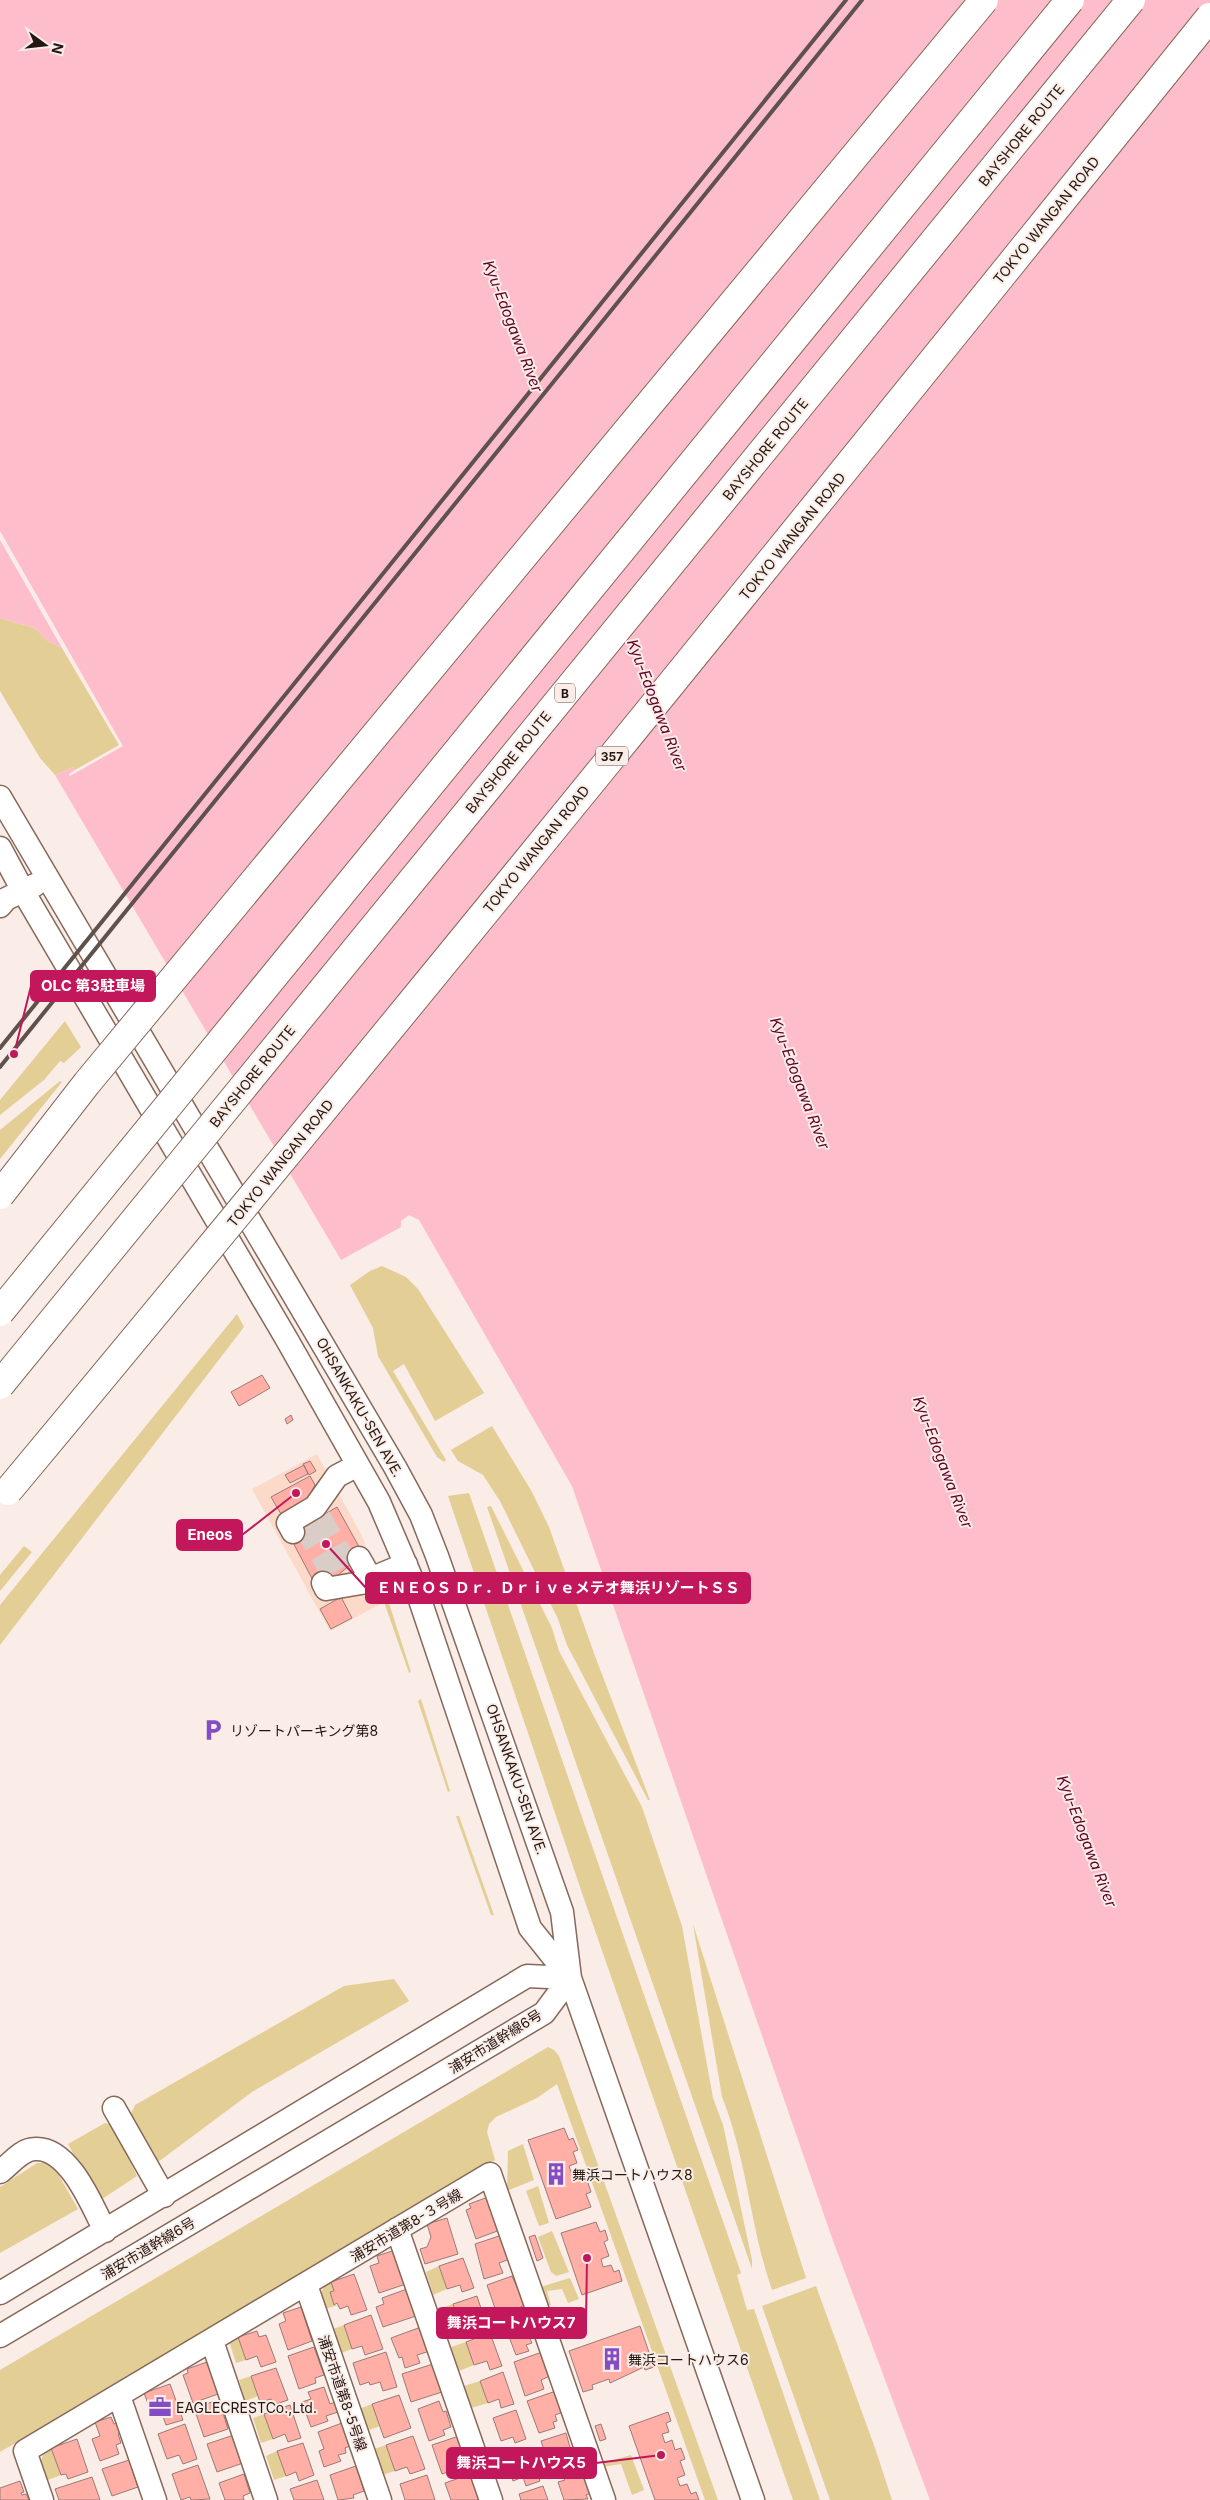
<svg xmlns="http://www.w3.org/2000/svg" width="1210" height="2500" viewBox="0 0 1210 2500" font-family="Inter,'Noto Sans JP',sans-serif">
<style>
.built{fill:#fcdaca}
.green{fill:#e3ce96}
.water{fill:#febdca}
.building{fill:#ffafa6;stroke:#9c7a75}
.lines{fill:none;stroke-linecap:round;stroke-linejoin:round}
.minor-tunnel{stroke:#daccc6;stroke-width:22;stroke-dasharray:22 11;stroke-linecap:butt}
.minor-casing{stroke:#86695a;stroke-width:25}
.minor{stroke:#fff;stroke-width:22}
.rail{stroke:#5f524c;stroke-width:4}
.highway-bridge-casing{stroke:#86695a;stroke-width:30;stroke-linecap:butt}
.highway-bridge{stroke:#fff;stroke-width:28}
.labels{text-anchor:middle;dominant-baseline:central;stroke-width:4;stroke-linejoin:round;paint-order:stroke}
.shield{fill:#faece6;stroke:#645751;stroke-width:1}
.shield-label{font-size:12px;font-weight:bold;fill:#231711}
.street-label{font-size:14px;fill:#231711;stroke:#faece6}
.poi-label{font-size:14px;fill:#231711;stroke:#faece6;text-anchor:start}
.water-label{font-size:15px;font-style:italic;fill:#62032a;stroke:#faece6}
.leader{fill:none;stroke:#c2185b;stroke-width:2}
.callout-dot{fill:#c2185b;stroke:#faece6;stroke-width:2}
.callout{fill:#c2185b;stroke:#c2185b;stroke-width:2}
.callout-label{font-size:15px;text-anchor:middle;font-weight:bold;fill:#fff}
</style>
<rect width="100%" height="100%" fill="#faece6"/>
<path class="built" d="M 317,1454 L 361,1534 L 388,1600 L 330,1631 L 252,1489 Z"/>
<path class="green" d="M 0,618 L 35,628 L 49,642 L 62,648 L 119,745 L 75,770 L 73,767 L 55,775 L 40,758 L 0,691 Z
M 65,1021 L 81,1047 L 64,1063 L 60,1061 L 44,1080 L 0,1115 L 0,1100 Z
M 60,1081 L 62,1082 L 0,1159 L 0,1130 Z
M 382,1266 L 406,1277 L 418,1289 L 484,1393 L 435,1421 L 404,1364 L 393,1371 L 446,1460 L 444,1462 L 437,1457 L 378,1356 L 373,1328 L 350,1285 L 370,1271 Z
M 237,1314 L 244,1327 L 0,1645 L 0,1605 Z
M 492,1426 L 532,1492 L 549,1527 L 595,1656 L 650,1800 L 648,1800 L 567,1645 L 558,1619 L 500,1501 L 483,1475 L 458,1461 L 451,1450 Z
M 469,1493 L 741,2273 L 737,2275 L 747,2310 L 754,2309 L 820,2500 L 793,2500 L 582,1893 L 448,1496 Z
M 491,1506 L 552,1628 L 559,1651 L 642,1807 L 682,1926 L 713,2098 L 723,2125 L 752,2260 L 752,2269 L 487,1507 Z
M 24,1546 L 32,1552 L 0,1591 L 0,1575 Z
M 388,1600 L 411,1672 L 409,1673 L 384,1602 Z
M 421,1699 L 450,1791 L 448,1792 L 418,1701 Z
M 456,1816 L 459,1816 L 494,1915 L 491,1915 Z
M 693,1924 L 806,2278 L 772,2290 C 750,2227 747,2159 722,2097 Z
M 394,1979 L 409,2001 L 252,2092 L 154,2165 L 130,2115 L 135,2105 L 344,1986 Z
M 548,2047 L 554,2050 L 559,2056 L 718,2500 L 705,2500 L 557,2084 L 537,2098 L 496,2117 L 489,2124 L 487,2132 L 495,2160 L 0,2452 L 0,2370 Z
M 105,2123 L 113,2125 L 137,2176 L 99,2201 L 68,2144 Z
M 523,2144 L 534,2180 L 507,2191 L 508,2151 Z
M 37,2163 L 48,2163 L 57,2172 L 78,2209 L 0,2253 L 0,2187 Z
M 538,2186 L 549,2223 L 539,2226 L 526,2191 Z
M 552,2231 L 569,2272 L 556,2276 L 551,2272 L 538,2237 Z
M 439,2266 L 447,2289 L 433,2295 L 426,2272 Z
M 570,2278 L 579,2299 L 568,2303 L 562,2289 L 547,2291 L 551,2305 L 548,2306 L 540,2287 Z
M 331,2282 L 334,2291 L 330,2293 L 334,2305 L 338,2305 L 325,2309 L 320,2296 L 324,2286 Z
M 816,2286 L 875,2448 L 892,2500 L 830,2500 L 762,2306 Z
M 453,2304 L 461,2327 L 445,2332 L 438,2309 Z
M 344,2325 L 352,2349 L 341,2353 L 333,2329 Z
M 238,2337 L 246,2360 L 236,2363 L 229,2341 Z
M 466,2342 L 474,2365 L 459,2371 L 451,2347 Z
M 251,2376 L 258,2396 L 245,2401 L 239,2380 Z
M 480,2381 L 488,2403 L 471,2408 L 464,2386 Z
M 372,2404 L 380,2426 L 366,2431 L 359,2409 Z
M 264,2414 L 273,2439 L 261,2443 L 253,2418 Z
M 386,2445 L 395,2471 L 382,2475 L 374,2449 Z
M 51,2448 L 61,2475 L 48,2480 L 41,2460 L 44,2453 Z
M 277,2451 L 286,2476 L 274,2480 L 266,2456 Z
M 631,2455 L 644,2490 L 632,2495 L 621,2464 L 602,2467 L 602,2463 Z"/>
<path class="water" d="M 0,0 L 1210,0 L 1210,2500 L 930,2500 L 832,2238 L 572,1486 L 419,1220 L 409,1215 L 401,1221 L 401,1227 L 341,1260 L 55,775 L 73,767 L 75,770 L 69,774 L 70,776 L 123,746 L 0,531 Z
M 0,540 L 62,648 L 49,642 L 35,628 L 0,618 Z"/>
<path class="building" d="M 262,1375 L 270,1388 L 239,1406 L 231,1392 Z
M 291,1415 L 293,1420 L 287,1424 L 285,1419 Z
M 310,1461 L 316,1471 L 309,1475 L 303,1464 Z
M 304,1465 L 308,1474 L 290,1483 L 285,1475 Z
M 310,1476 L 315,1485 L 306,1501 L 281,1514 L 271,1497 Z
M 337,1507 L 363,1554 L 337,1576 L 316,1586 L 289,1535 Z
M 341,1597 L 352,1618 L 331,1629 L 320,1609 Z
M 564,2128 L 569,2140 L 573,2138 L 578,2150 L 573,2152 L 577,2163 L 569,2166 L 572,2175 L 579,2172 L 582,2182 L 587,2180 L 591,2192 L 586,2194 L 591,2207 L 556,2219 L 528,2140 Z
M 488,2197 L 500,2230 L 476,2239 L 466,2210 L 471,2208 L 469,2204 Z
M 447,2218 L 458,2254 L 425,2264 L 420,2249 L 427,2247 L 431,2237 L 427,2224 Z
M 596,2222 L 600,2232 L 605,2230 L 608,2240 L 604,2242 L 609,2256 L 601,2259 L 603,2267 L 611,2265 L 614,2272 L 619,2270 L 622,2281 L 582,2295 L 561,2233 Z
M 502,2235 L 510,2259 L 499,2263 L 503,2273 L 484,2279 L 475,2244 Z
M 535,2235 L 543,2258 L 537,2261 L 529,2237 Z
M 395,2250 L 406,2284 L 379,2293 L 370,2266 L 379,2263 L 377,2256 Z
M 463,2258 L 474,2288 L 462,2292 L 460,2285 L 447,2289 L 439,2266 Z
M 354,2274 L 367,2310 L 351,2315 L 348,2306 L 340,2309 L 337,2303 L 334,2305 L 330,2292 L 334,2291 L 331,2282 Z
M 512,2276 L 525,2305 L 498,2317 L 487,2285 Z
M 407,2289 L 416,2316 L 383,2327 L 376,2307 L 384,2304 L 382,2298 Z
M 477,2296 L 487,2327 L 473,2332 L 470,2324 L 461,2327 L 453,2304 Z
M 301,2307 L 312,2341 L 288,2350 L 279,2324 L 286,2321 L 283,2313 Z
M 371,2315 L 383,2349 L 365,2355 L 362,2346 L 352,2349 L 344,2325 Z
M 528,2316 L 535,2337 L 530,2339 L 532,2343 L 526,2345 L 529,2351 L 516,2355 L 506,2329 L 512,2328 L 510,2322 Z
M 640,2326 L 654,2367 L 645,2370 L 644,2367 L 610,2383 L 609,2379 L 592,2385 L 593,2389 L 583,2392 L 569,2351 Z
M 421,2327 L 430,2351 L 417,2355 L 420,2363 L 405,2368 L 402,2357 L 399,2358 L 391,2338 Z
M 257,2331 L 259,2337 L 266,2335 L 276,2362 L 261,2367 L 257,2356 L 246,2360 L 238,2337 Z
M 490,2333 L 502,2366 L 490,2370 L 487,2361 L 474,2365 L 466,2342 Z
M 314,2347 L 324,2375 L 315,2378 L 316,2383 L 299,2389 L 288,2356 Z
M 386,2352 L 397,2387 L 383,2391 L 380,2382 L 370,2385 L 369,2382 L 360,2385 L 353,2363 Z
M 542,2352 L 550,2376 L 541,2380 L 544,2389 L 525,2396 L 514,2362 Z
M 207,2362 L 218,2394 L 193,2403 L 183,2375 L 188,2373 L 187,2369 Z
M 433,2364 L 442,2392 L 411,2402 L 402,2374 Z
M 276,2368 L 288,2400 L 274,2405 L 271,2399 L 260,2402 L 251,2376 Z
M 503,2372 L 514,2404 L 501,2408 L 499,2399 L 488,2403 L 480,2381 Z
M 170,2384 L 183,2420 L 166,2425 L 162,2414 L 153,2417 L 144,2393 Z
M 324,2387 L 330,2404 L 335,2402 L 338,2412 L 326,2416 L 328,2421 L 311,2427 L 302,2402 L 311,2399 L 308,2392 Z
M 556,2391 L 563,2412 L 555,2415 L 557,2421 L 553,2422 L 555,2428 L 539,2433 L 527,2401 Z
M 399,2395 L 411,2428 L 384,2438 L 372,2404 Z
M 439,2401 L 443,2412 L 446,2411 L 451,2427 L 443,2430 L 445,2435 L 429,2441 L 418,2409 Z
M 212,2402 L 215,2413 L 222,2410 L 228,2429 L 204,2437 L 194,2408 Z
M 290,2405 L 301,2438 L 288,2442 L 285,2434 L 273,2439 L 264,2414 Z
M 516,2410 L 526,2439 L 515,2443 L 513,2437 L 501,2441 L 493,2418 Z
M 668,2412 L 671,2421 L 666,2423 L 669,2432 L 662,2434 L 665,2443 L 672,2440 L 675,2450 L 681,2448 L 685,2459 L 680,2461 L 685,2475 L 677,2478 L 680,2486 L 687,2484 L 691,2494 L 696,2492 L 699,2500 L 655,2500 L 629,2426 Z
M 111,2417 L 114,2424 L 117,2423 L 120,2433 L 118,2434 L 121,2443 L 116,2445 L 119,2454 L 100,2461 L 92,2439 L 100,2436 L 95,2422 Z
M 342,2423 L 350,2446 L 345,2448 L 346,2453 L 338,2455 L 341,2461 L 324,2467 L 319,2451 L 324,2449 L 318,2432 Z
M 185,2424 L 197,2459 L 183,2464 L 179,2455 L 167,2459 L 158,2434 Z
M 601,2424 L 606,2439 L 600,2441 L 595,2426 Z
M 566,2433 L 571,2451 L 575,2449 L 580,2463 L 552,2473 L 541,2441 Z
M 234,2435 L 243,2463 L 217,2472 L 207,2444 Z
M 413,2436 L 425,2469 L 410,2474 L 407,2467 L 395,2471 L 386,2445 Z
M 459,2436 L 469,2465 L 442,2474 L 432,2445 Z
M 77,2439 L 88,2472 L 68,2479 L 66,2474 L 61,2475 L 51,2448 Z
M 303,2443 L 314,2475 L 299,2481 L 296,2472 L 286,2476 L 277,2451 Z
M 528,2448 L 540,2481 L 526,2486 L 523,2477 L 513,2481 L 505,2457 Z
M 129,2460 L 138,2487 L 112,2496 L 102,2469 Z
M 198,2465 L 210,2499 L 191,2500 L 190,2497 L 181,2500 L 172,2474 Z
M 356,2466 L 364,2491 L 353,2495 L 354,2498 L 338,2500 L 330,2475 Z
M 583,2469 L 591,2493 L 586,2495 L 588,2499 L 564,2500 L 558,2482 L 565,2480 L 563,2476 Z
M 244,2474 L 250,2493 L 243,2496 L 244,2500 L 225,2500 L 219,2483 Z
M 471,2474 L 480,2500 L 451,2500 L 445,2483 Z
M 427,2475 L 435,2500 L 405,2500 L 400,2484 Z
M 92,2477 L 100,2500 L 59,2500 L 55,2489 Z
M 317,2480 L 324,2500 L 294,2500 L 290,2489 Z
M 20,2481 L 24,2492 L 21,2493 L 22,2495 L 26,2494 L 29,2500 L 0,2500 L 0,2488 Z
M 543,2486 L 548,2500 L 521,2500 L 519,2494 Z"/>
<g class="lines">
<path class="minor-tunnel" d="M 320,1517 L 348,1566
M 304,1526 L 334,1577"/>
<defs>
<path id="minor" d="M 0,797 L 395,1467 L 421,1515 L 437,1556 L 562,1912 L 570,1978 L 753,2500
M 0,848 L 23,891 L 286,1338 L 379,1502 L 417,1591 L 530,1928 L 570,1978
M 0,906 L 6,899 L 35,885
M 293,1532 L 288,1523 L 315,1507 L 337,1476 L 358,1465
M 359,1558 L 371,1579
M 323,1583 L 326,1589 L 361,1583 L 406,1564
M 114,2108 L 164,2196
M 0,2172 C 11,2164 21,2149 35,2149 C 69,2147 92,2205 105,2231
M 397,2229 L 491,2500
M 306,2285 L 380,2500
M 0,2293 L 527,1976 L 570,1978
M 0,2336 L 544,2013 L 570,1978
M 212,2341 L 266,2500
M 119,2396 L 155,2500
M 42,2500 L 25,2451 L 490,2174 L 604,2500"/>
</defs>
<use href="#minor" class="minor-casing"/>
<use href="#minor" class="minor"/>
<path class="rail" d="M 0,1048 L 846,0
M 0,1067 L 862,0"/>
<defs>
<path id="highway-bridge" d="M 0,1195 L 87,1083 L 984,0
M 0,1312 L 1070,0
M 0,1385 L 1131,0
M 8,1491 C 414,1004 812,511 1210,17"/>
</defs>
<use href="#highway-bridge" class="highway-bridge-casing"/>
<use href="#highway-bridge" class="highway-bridge"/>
</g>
<defs>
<symbol id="parking-bare" viewBox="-9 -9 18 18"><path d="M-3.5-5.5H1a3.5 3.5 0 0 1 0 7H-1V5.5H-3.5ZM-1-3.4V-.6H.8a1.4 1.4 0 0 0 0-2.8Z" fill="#844dc4" stroke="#faece6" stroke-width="2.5" paint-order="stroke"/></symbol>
<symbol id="building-bare" viewBox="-9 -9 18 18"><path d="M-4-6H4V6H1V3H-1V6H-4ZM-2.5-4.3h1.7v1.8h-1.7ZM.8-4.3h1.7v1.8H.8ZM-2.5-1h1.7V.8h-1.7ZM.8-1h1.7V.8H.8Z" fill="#844dc4" stroke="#faece6" stroke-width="2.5" paint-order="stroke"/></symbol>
<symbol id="office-bare" viewBox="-9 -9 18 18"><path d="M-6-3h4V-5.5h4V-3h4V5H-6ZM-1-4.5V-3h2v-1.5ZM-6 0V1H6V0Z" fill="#844dc4" stroke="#faece6" stroke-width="2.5" paint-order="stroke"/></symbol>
</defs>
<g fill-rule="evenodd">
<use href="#parking-bare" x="197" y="1714" width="32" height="32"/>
<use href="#building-bare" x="540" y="2158" width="32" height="32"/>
<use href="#building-bare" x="596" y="2343" width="32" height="32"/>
<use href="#office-bare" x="144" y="2391" width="32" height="32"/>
</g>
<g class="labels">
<g class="shield">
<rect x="555" y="683.5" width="20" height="19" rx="4"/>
<rect x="596" y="746.5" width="32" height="19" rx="4"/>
</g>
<g class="shield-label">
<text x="565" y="693">B</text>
<text x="612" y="756">357</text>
</g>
<g class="street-label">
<text transform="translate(1021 135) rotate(-51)">BAYSHORE ROUTE</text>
<text transform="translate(1046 220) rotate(-51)">TOKYO WANGAN ROAD</text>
<text transform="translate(765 449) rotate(-51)">BAYSHORE ROUTE</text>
<text transform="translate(792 536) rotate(-51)">TOKYO WANGAN ROAD</text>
<text transform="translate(508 762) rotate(-51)">BAYSHORE ROUTE</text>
<text transform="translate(536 849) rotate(-51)">TOKYO WANGAN ROAD</text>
<text transform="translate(252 1076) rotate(-51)">BAYSHORE ROUTE</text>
<text transform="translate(280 1163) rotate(-51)">TOKYO WANGAN ROAD</text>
<text transform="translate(360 1407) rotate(60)">OHSANKAKU-SEN AVE.</text>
<text transform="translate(517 1779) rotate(71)">OHSANKAKU-SEN AVE.</text>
<text transform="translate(495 2041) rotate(-32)">浦安市道幹線6号</text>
<text transform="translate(406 2225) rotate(-31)">浦安市道第8-３号線</text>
<text transform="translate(148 2248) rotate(-31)">浦安市道幹線6号</text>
<text transform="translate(343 2393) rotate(71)">浦安市道第8-5号線</text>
</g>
<g class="poi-label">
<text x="230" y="1730">リゾートパーキング第8</text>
<text x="572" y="2174">舞浜コートハウス8</text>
<text x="628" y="2359">舞浜コートハウス6</text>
<text x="176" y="2407">EAGLECRESTCo.,Ltd.</text>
</g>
<g class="water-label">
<text transform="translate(513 326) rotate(69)">Kyu-Edogawa River</text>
<text transform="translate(657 705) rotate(69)">Kyu-Edogawa River</text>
<text transform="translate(800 1083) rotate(69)">Kyu-Edogawa River</text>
<text transform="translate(943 1462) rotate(69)">Kyu-Edogawa River</text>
<text transform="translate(1087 1841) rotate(69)">Kyu-Edogawa River</text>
</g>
</g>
<path class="leader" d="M14 1054L31 986M296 1493L242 1535M326 1544L366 1588M587 2258L586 2323M661 2455L596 2463"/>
<g class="callout-dot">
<circle cx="14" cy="1054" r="5"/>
<circle cx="296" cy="1493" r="5"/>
<circle cx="326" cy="1544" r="5"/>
<circle cx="587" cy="2258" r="5"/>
<circle cx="661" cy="2455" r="5"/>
</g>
<g class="callout">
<rect x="31" y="971" width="124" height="30" rx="5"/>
<rect x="177" y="1520" width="65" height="30" rx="5"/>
<rect x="366" y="1573" width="384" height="30" rx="5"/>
<rect x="437" y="2308" width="149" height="30" rx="5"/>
<rect x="447" y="2448" width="149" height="30" rx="5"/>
</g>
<g class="callout-label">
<text x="93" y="991">OLC 第3駐車場</text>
<text x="210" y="1540">Eneos</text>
<text x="558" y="1593">ＥＮＥＯＳ Ｄｒ．Ｄｒｉｖｅメテオ舞浜リゾートＳＳ</text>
<text x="511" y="2328">舞浜コートハウス7</text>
<text x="521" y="2468">舞浜コートハウス5</text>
</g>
<g transform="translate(45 45) rotate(105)" stroke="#faece6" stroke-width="4" paint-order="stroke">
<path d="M0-4L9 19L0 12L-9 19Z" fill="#231711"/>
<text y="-8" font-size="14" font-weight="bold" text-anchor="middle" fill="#231711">N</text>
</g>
</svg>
